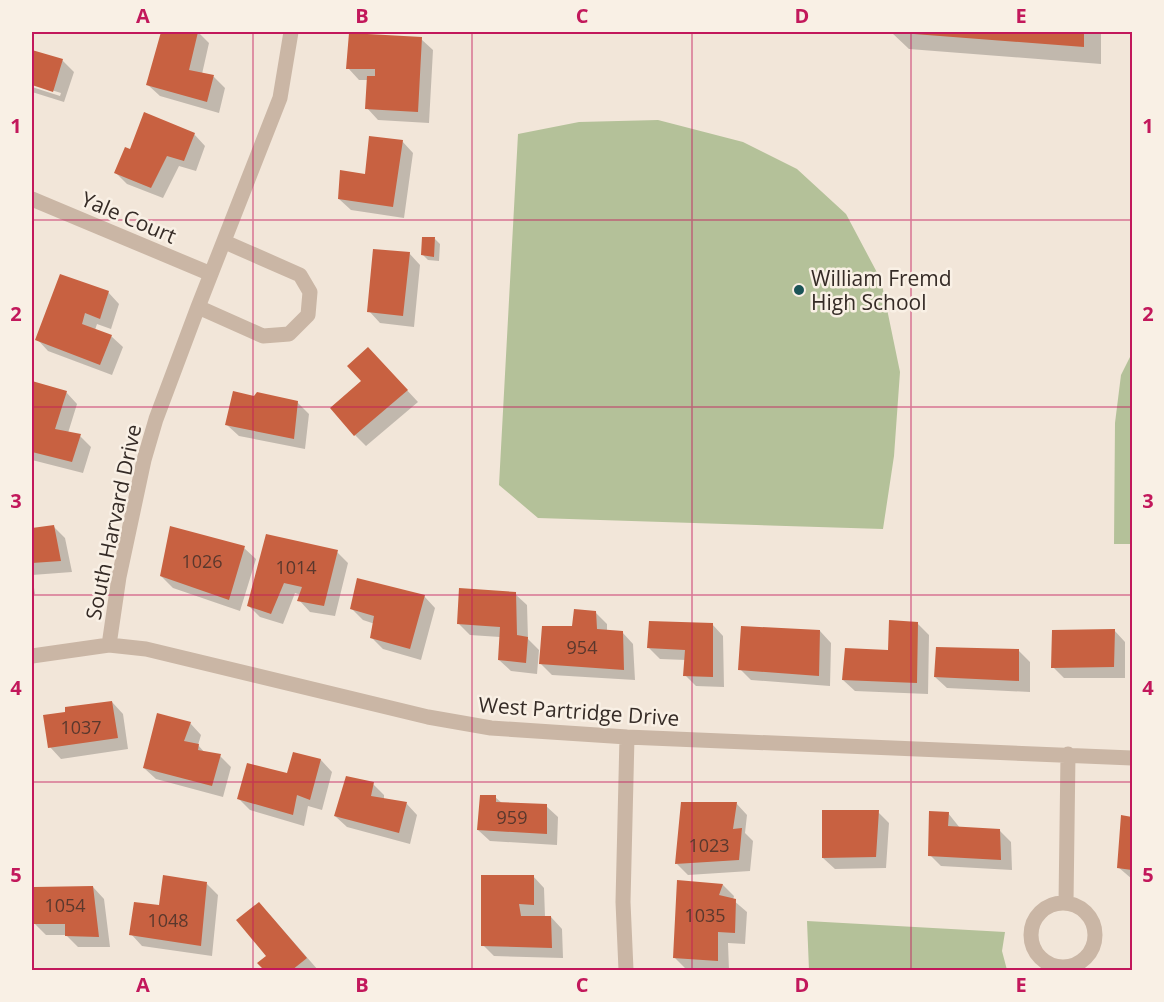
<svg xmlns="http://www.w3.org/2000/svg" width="1164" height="1002" viewBox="0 0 1164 1002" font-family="'Open Sans',sans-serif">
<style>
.green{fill:#b4c199}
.shadow{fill:#0003}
.building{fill:#c86141}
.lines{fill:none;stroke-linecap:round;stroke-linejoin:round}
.street{stroke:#cab6a5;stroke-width:15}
.grid{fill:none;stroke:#c2185b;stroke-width:1.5;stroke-opacity:0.55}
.poi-dot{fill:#1b5457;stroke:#f9f0e5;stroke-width:2}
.labels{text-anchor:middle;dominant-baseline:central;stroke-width:5;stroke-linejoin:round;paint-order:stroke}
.number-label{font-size:18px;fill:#5a382d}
.street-label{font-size:21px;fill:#352b26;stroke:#f9f0e5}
.poi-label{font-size:21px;fill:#352b26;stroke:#f9f0e5;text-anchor:start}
.neatline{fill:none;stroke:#c2185b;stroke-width:2}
.grid-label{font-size:20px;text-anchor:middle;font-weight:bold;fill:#c2185b}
</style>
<rect width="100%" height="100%" fill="#f2e6d9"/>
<path class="green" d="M 658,120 L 743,142 L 797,169 L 846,214 L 881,280 L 900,372 L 894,456 L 883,529 L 538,518 L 499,485 L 518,134 L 579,122 Z
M 1132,353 L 1132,544 L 1114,544 L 1115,423 L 1121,375 Z
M 807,921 L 1005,932 L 1002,951 L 1007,970 L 809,970 Z"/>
<path class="shadow" d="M 163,32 L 198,32 L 209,43 L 202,74 L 214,77 L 225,88 L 219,113 L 160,96 L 148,85 Z
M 891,32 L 1101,32 L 1101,64 L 909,49 Z
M 421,39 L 433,50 L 429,123 L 378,120 L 367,108 L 368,80 L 359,80 L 348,68 Z
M 32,51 L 62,60 L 74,72 L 64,102 L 32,92 L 32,87 L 60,96 L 61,93 L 32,84 Z
M 194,134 L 205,146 L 196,171 L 179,166 L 163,198 L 127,184 L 116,173 L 131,151 Z
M 402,141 L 413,153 L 404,218 L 351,210 L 339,199 Z
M 435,239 L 440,244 L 439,261 L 428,260 L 423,255 Z
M 409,253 L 420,265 L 414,327 L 380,323 L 369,311 Z
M 108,292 L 119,304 L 111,329 L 97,324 L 95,330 L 111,336 L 123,347 L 112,375 L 48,351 L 37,339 Z
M 379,360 L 418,402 L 366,446 L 355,435 L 364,381 Z
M 32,383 L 66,392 L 77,404 L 68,433 L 80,436 L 91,447 L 83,473 L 32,460 Z
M 297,402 L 309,414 L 305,449 L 239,436 L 227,425 Z
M 54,527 L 65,538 L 72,572 L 32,575 L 35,594 L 32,595 L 32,530 Z
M 267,536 L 337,552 L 348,563 L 335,616 L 310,612 L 299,600 L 301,595 L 295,593 L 283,624 L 260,617 L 249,606 Z
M 244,548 L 256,559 L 240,611 L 173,588 L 161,576 Z
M 515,594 L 527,605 L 528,639 L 539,650 L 537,674 L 511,671 L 499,660 L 500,637 L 470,635 L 459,624 Z
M 424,596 L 435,608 L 421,660 L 383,649 L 372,638 L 375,624 L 363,620 L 352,609 Z
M 595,612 L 607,624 L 607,631 L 622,632 L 633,644 L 635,680 L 552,675 L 541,664 L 573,627 Z
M 917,623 L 929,635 L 928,694 L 855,691 L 843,680 L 889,652 Z
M 712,624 L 723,636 L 724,687 L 696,686 L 685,675 L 686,660 L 660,659 L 648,647 Z
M 1114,630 L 1125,642 L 1125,678 L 1064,678 L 1053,667 Z
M 820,631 L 831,643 L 830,686 L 751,680 L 740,669 Z
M 1019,651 L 1030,662 L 1030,692 L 947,688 L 935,677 Z
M 112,702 L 123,714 L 128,749 L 61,759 L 50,747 L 67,713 Z
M 190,723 L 201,735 L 198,745 L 205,753 L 220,756 L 231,767 L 223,797 L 156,779 L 144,768 Z
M 294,753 L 321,760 L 332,772 L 322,810 L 308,806 L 304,826 L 250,810 L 238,798 L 288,775 Z
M 373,784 L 384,795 L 384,800 L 406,803 L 417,815 L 410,844 L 347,827 L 335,816 Z
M 495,797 L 503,804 L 546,806 L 558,817 L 557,845 L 490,841 L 478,830 Z
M 736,803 L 747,815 L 745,833 L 753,841 L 750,871 L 688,875 L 677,864 Z
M 878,812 L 889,823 L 886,868 L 835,869 L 823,858 Z
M 948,813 L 960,828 L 1000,831 L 1011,842 L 1012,870 L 941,866 L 930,855 Z
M 1122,817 L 1132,818 L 1132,879 L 1118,867 Z
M 533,876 L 544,888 L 545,917 L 551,917 L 562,929 L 563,958 L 494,956 L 483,945 Z
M 678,882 L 723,885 L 734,896 L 733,900 L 747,912 L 745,944 L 728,943 L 729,970 L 686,969 L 675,958 Z
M 207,884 L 218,895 L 212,956 L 142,946 L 131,934 L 160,906 Z
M 93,887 L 104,899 L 110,947 L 78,947 L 66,935 L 46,935 L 35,924 Z
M 270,915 L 318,970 L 266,970 L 259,963 L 268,956 Z"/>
<path class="building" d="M 161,32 L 198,32 L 189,70 L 214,75 L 207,102 L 146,85 Z
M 901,32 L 1084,32 L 1084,47 L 901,33 Z
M 349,33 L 422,37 L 418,112 L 365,109 L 367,76 L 375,76 L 375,69 L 346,69 Z
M 32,50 L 63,59 L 53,92 L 32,85 Z
M 144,112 L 195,133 L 184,161 L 167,156 L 151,188 L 114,173 L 125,147 L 130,149 Z
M 369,136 L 403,140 L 393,207 L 338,199 L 340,170 L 365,174 Z
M 422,237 L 435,237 L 434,257 L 421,255 Z
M 373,249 L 410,252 L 403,316 L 367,312 Z
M 60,274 L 109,291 L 100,319 L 85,313 L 82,324 L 112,335 L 100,365 L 35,340 Z
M 368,347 L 408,390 L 354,436 L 330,408 L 361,381 L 347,366 Z
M 32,381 L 67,391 L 55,429 L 81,434 L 72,462 L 32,452 Z
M 233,391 L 254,396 L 257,392 L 298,401 L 294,439 L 225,425 Z
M 54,525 L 61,561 L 32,563 L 32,528 Z
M 170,526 L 245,546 L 229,600 L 160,576 Z
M 266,534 L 338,550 L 324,606 L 297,601 L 302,587 L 284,583 L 271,614 L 247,606 Z
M 357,578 L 425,595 L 410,649 L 370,638 L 374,616 L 350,609 Z
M 459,588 L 516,592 L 517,635 L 528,637 L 526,663 L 498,660 L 500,627 L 457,624 Z
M 574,609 L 596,611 L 597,629 L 623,631 L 624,670 L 539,664 L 542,626 L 572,626 Z
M 889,620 L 918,622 L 917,683 L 842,680 L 845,648 L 888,650 Z
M 649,621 L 713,623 L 713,677 L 683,676 L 685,650 L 647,648 Z
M 741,626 L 820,630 L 819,676 L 738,670 Z
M 1115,629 L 1114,667 L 1051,668 L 1052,630 Z
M 936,647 L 1019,649 L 1019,681 L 934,677 Z
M 112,701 L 118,738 L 48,748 L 43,715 L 65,712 L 65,707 Z
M 157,713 L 191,722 L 184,741 L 199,744 L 198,750 L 221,754 L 212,786 L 143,768 Z
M 293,752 L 321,759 L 310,800 L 297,795 L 293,815 L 237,799 L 247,763 L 287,773 Z
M 346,776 L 374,782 L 371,796 L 407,802 L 399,833 L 334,816 Z
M 480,795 L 496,795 L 496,802 L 547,804 L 547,834 L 477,830 Z
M 681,802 L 737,802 L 733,829 L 742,828 L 739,860 L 675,864 Z
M 822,810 L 879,810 L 876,857 L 822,858 Z
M 929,811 L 949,812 L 948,826 L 1000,829 L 1001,860 L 928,856 Z
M 1121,815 L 1132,817 L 1132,870 L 1117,868 Z
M 163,875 L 207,882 L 201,946 L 129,935 L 134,902 L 159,905 Z
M 481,875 L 534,875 L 534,905 L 519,904 L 521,916 L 551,916 L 552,948 L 481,946 Z
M 677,880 L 723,884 L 719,895 L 736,899 L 735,933 L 718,932 L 718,961 L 673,958 Z
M 93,886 L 99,937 L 65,936 L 65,924 L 33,924 L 34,887 Z
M 259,902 L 307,958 L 292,970 L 264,970 L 257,963 L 266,956 L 236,920 Z"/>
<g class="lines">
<path class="street" d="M 32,199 L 211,274
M 198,307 L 263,336 L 289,334 L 308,315 L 310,292 L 300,275 L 225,242
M 109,645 L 119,577 L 144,460 L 156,419 L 198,307 L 280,98 L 291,32
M 32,656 L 109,645 L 146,649 L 428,717 L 491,728 L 627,737 L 1132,758
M1031 935a32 32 0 1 1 64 0a32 32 0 1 1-64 0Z
M 1066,903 L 1068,754
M 626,970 L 623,902 L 627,737"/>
</g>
<path class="grid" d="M 253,32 L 253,970M 472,32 L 472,970M 692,32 L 692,970M 911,32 L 911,970M 32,220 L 1132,220M 32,407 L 1132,407M 32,595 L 1132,595M 32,782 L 1132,782"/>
<circle class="poi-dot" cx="799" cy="290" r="6"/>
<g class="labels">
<g class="number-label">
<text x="202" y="561">1026</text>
<text x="296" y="567">1014</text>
<text x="582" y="647">954</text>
<text x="81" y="727">1037</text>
<text x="512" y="817">959</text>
<text x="709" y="845">1023</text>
<text x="65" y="905">1054</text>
<text x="705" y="915">1035</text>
<text x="168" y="920">1048</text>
</g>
<g class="street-label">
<text transform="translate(129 217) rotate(23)">Yale Court</text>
<text transform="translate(113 522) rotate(-78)">South Harvard Drive</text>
<text transform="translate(579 711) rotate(4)">West Partridge Drive</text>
</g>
<g class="poi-label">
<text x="811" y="278">William Fremd<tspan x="811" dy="24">High School</tspan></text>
</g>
</g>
<rect width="1164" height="1002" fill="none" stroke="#f9f0e5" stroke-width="66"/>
<rect x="33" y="33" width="1098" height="936" class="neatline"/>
<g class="grid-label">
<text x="143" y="23">A</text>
<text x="362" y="23">B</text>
<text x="582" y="23">C</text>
<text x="802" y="23">D</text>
<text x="1021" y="23">E</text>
<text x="16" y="133">1</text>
<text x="1148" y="133">1</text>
<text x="16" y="321">2</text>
<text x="1148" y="321">2</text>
<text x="16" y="508">3</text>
<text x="1148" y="508">3</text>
<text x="16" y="695">4</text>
<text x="1148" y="695">4</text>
<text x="16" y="882">5</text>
<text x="1148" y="882">5</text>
<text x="143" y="992">A</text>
<text x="362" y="992">B</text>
<text x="582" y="992">C</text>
<text x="802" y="992">D</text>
<text x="1021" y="992">E</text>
</g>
</svg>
